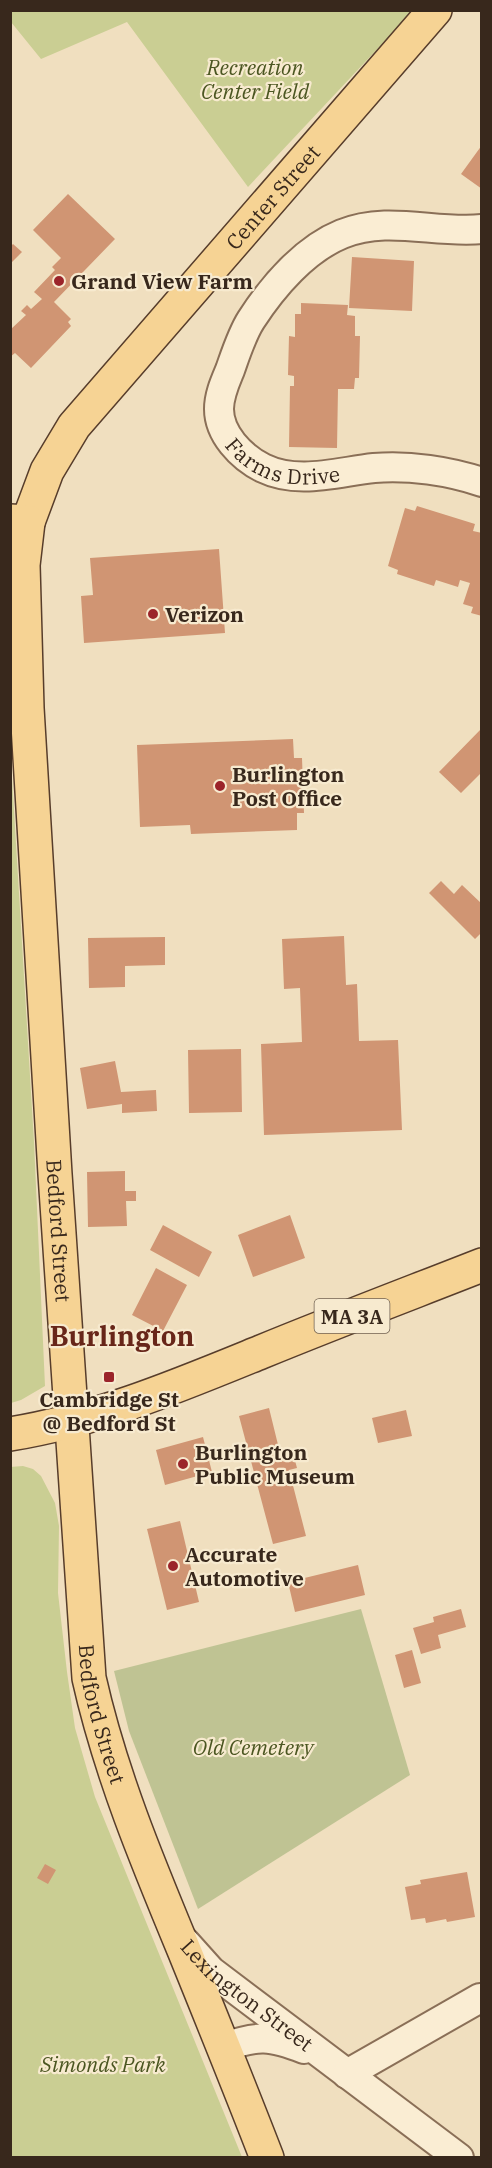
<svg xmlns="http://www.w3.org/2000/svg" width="492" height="2168" viewBox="0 0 492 2168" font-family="'IBM Plex Serif',serif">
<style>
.green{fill:#cace93}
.cemetery{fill:#bfc393}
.building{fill:#d09573}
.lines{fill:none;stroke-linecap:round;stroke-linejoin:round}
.minor-casing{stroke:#8a6f57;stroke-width:32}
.major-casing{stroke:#573d2b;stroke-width:36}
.minor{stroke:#faedd3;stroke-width:28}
.major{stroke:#f6d394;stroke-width:33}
.poi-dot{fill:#9b242a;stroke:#f7eacf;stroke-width:2}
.labels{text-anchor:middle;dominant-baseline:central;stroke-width:4.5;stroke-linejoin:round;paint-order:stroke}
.shield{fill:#f7eacf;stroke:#716252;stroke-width:1.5}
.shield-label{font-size:20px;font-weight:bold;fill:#38281c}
.park-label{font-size:21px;font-style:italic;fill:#4b5621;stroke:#f7eacf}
.street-label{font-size:21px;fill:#38281c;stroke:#f7eacf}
.poi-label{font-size:21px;font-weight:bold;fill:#38281c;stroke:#f7eacf;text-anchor:start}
.district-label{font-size:27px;font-weight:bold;fill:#672619;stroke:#f7eacf}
</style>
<rect width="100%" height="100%" fill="#f0dfbf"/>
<path class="green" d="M 10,11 L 413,11 L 248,187 L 127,22 L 41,59 L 11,22 Z
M 11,761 L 34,1142 L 45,1386 L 21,1400 L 11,1403 Z
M 23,1466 L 33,1469 L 41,1476 L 55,1503 L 59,1526 L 58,1593 L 67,1672 L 75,1728 L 95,1797 L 242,2157 L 11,2157 L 10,1467 Z"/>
<path class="cemetery" d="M 361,1609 L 410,1775 L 198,1909 L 129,1731 L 114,1671 Z"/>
<path class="building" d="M 482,145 L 482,189 L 461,174 Z
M 68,194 L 115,239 L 54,302 L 71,319 L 68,322 L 71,326 L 31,368 L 15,353 L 10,357 L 10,330 L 26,315 L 21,311 L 27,305 L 31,309 L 42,299 L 34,292 L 55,270 L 52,267 L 61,258 L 33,230 Z
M 13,244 L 22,252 L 10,264 L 10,247 Z
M 352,257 L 414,261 L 412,311 L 349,308 Z
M 301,303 L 348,305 L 347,315 L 355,316 L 355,336 L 360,336 L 359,378 L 355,378 L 354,389 L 338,389 L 337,448 L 289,447 L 290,386 L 294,386 L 294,376 L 288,375 L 289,336 L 295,337 L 295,314 L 301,314 Z
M 417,506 L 475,524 L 473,531 L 482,533 L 482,616 L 471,613 L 473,607 L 463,604 L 470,583 L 460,580 L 458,587 L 436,580 L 434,586 L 397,574 L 398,570 L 388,566 L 405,508 L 415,511 Z
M 219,549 L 225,633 L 84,643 L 81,596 L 93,595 L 90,558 Z
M 482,728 L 482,772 L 461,793 L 439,772 Z
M 293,739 L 294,758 L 302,758 L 304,813 L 297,813 L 297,830 L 191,834 L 190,825 L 140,827 L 137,745 Z
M 441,881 L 454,894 L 462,885 L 482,904 L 482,932 L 475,939 L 429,893 Z
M 344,936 L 346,985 L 357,984 L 359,1041 L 398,1040 L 402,1130 L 264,1135 L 261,1044 L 302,1042 L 300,988 L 284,989 L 282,939 Z
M 165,937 L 165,965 L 125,966 L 125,987 L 89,988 L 88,938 Z
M 241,1049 L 242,1112 L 189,1113 L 188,1050 Z
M 115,1061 L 121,1092 L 156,1090 L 157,1111 L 122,1113 L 122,1104 L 87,1109 L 80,1068 Z
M 125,1171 L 125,1191 L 136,1191 L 136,1201 L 126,1201 L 127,1226 L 88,1227 L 87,1172 Z
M 290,1215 L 305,1258 L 253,1277 L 238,1235 Z
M 163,1225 L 212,1252 L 199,1277 L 150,1250 Z
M 156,1268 L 187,1285 L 163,1331 L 132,1315 Z
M 269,1408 L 281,1457 L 293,1453 L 297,1468 L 289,1470 L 306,1536 L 273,1544 L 239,1416 Z
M 406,1410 L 412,1436 L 378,1443 L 372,1418 Z
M 203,1437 L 212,1472 L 165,1485 L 156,1450 Z
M 180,1521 L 199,1602 L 167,1610 L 147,1529 Z
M 358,1565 L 365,1595 L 295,1612 L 288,1582 Z
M 461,1609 L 466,1627 L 438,1635 L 441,1648 L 421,1654 L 413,1628 L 434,1622 L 433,1617 Z
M 412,1650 L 421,1683 L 404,1688 L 395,1655 Z
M 45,1864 L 56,1870 L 48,1884 L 37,1878 Z
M 467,1872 L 475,1917 L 447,1922 L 446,1919 L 426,1923 L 425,1918 L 411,1920 L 405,1887 L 421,1884 L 420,1880 Z"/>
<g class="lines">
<defs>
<g id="minor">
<path id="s1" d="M 482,229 C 435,234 388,215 342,234 C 305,249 273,286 251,320 C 242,334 236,353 230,370 C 225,382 219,395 219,409 C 219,434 241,457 263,468 C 298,485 337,472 374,468 C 409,465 449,471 482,482"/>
<path id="s2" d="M 185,1942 L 211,1971 L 459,2158"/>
<path d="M 224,2047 C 258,2035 270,2036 304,2049"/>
<path d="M 347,2074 L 480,1998"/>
</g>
<g id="major">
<path id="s3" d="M 10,521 L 28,522 L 47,471 L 74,426 L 435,10"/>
<path id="s4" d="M 28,522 L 23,565 L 27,708 L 55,1174 L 89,1678 C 110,1772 147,1861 184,1950 C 212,2019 240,2088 267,2158"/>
<path d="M 10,1434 C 97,1420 180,1385 261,1352 C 334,1322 408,1294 482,1265"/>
</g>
</defs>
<use href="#minor" class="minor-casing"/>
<use href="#major" class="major-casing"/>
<use href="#minor" class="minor"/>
<use href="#major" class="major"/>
</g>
<g class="poi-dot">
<circle cx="59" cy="281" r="6"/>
<circle cx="153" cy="614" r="6"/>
<circle cx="220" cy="786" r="6"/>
<rect x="103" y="1371" width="12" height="12" rx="3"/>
<circle cx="183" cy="1464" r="6"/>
<circle cx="173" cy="1566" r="6"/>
</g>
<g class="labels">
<rect class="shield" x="314.5" y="1299" width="75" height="34" rx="4.5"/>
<g class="shield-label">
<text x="352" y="1316">MA 3A</text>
</g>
<g class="park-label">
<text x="255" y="67">Recreation<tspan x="255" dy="24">Center Field</tspan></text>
<text x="253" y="1747">Old Cemetery</text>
<text x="103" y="2064">Simonds Park</text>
</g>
<g class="street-label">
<text stroke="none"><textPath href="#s3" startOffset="428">Center Street</textPath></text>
<text stroke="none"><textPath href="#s1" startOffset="458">Farms Drive</textPath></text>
<text stroke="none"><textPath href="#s4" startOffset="710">Bedford Street</textPath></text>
<text stroke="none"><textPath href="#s4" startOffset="1196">Bedford Street</textPath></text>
<text stroke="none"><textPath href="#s2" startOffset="82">Lexington Street</textPath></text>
</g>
<g class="poi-label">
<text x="71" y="281">Grand View Farm</text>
<text x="165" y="614">Verizon</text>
<text x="232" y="774">Burlington<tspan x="232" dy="24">Post Office</tspan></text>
<text x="109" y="1399" text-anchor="middle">Cambridge St<tspan x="109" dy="24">@ Bedford St</tspan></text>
<text x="195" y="1452">Burlington<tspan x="195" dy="24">Public Museum</tspan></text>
<text x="185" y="1554">Accurate<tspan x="185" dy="24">Automotive</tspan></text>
</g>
<g class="district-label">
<text x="122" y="1335">Burlington</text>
</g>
</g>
<rect width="492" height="2168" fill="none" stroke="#38281c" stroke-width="24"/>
</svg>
